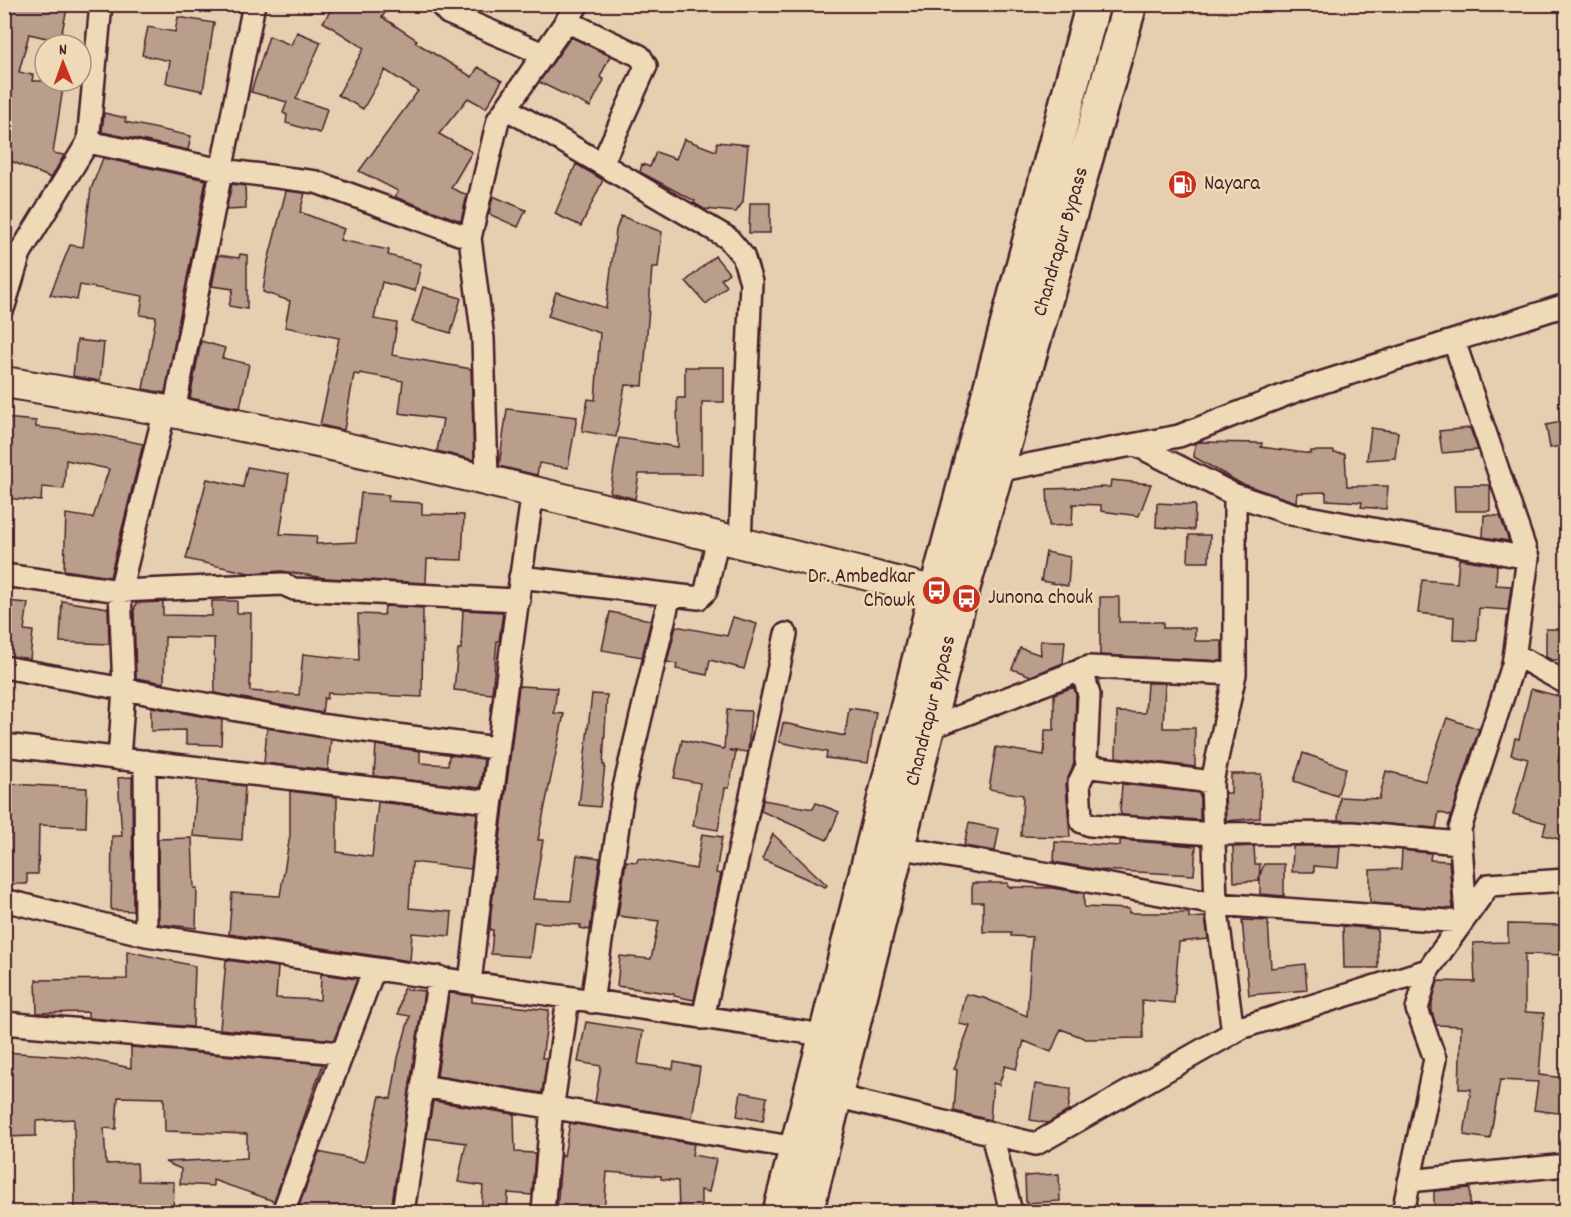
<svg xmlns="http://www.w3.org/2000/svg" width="1571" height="1217" viewBox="0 0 1571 1217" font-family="Dekko,sans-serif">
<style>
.building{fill:#b99e8b;stroke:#4a1f2b;stroke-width:1.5}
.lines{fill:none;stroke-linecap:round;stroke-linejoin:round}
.street-casing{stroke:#4a1f2b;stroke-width:26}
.secondary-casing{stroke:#4a1f2b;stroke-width:34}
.highway-casing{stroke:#4a1f2b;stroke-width:38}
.street{stroke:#efdab8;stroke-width:21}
.secondary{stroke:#efdab8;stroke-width:30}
.highway{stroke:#efdab8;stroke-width:33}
.labels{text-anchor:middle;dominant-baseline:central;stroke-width:5;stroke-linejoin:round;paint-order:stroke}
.poi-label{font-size:21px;fill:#4a1f2b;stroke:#efdab8;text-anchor:start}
.street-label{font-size:21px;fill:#4a1f2b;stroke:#efdab8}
</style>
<rect width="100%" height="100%" fill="#e5cfb0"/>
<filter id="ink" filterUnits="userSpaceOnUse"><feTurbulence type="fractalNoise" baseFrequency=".0167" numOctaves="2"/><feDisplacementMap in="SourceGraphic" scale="12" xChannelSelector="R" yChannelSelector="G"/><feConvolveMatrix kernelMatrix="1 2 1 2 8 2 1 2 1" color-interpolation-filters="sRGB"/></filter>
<g filter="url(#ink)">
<path class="building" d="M 4,4 L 68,4 L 60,41 L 29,34 L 19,72 L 33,75 L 32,81 L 64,81 L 53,153 L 64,155 L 51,178 L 4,158 Z
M 335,4 L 391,4 L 382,17 L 417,40 L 415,42 L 472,77 L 478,67 L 502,81 L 486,108 L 468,98 L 439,134 L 472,152 L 451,188 L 467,195 L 461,221 L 395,197 L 398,191 L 359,171 L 418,91 L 385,70 L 363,109 L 338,95 L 364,48 L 323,22 Z
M 178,17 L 214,23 L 203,91 L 166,83 L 170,61 L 142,55 L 148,27 L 175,32 Z
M 297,32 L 321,42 L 296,99 L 327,109 L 320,133 L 286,123 L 287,115 L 283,113 L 287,102 L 251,92 L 269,36 L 291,45 Z
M 571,37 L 610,56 L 600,77 L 604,80 L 590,107 L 539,82 Z
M 104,113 L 126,118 L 125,122 L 191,136 L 188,150 L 102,132 Z
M 684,139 L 716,151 L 717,142 L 748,145 L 743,202 L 736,212 L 704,209 L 694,203 L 695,201 L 640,172 L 642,164 L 650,167 L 656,152 L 676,159 Z
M 103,158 L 206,180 L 165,393 L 143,389 L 156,317 L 140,315 L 143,296 L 80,285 L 77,300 L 50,295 L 70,245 L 83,247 L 91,189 Z
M 576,164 L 603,180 L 581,226 L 555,214 Z
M 232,184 L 245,186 L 246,209 L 226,210 Z
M 286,191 L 305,193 L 300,212 L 344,229 L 340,240 L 389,250 L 388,255 L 421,264 L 415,291 L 382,282 L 374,319 L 397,323 L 392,355 L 471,369 L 474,460 L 437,451 L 443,419 L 399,413 L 403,381 L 360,373 L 359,375 L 354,374 L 344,430 L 320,425 L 339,338 L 285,327 L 290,301 L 263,292 L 267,265 Z
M 493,196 L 526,210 L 518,227 L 489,214 Z
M 750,203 L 770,203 L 770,233 L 749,233 Z
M 621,216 L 662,232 L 658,267 L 652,267 L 643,386 L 625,385 L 616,437 L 582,431 L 588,399 L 595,400 L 600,333 L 548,316 L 556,292 L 606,308 L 616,230 Z
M 240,254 L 247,255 L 247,309 L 229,306 L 233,289 L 212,286 L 218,255 L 239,258 Z
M 715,256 L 729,273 L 721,279 L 727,286 L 706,304 L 686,281 Z
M 423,287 L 461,298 L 451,333 L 412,322 Z
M 77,340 L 104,343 L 100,381 L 73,376 Z
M 201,341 L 225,348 L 222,358 L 249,364 L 240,408 L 190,398 Z
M 685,367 L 724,367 L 724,402 L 702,402 L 702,474 L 639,474 L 635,499 L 610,492 L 619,438 L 678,447 L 677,398 L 685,398 Z
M 507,409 L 577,417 L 568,468 L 539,463 L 537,475 L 499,466 Z
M 4,418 L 36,421 L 36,427 L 91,433 L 143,444 L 110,577 L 64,570 L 66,514 L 93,518 L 109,469 L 66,460 L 64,489 L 42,487 L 41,501 L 4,498 Z
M 1566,421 L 1566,445 L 1550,448 L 1546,425 Z
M 1371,428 L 1398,432 L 1395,458 L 1367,460 Z
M 1470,428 L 1478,450 L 1442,453 L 1439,431 Z
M 1198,442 L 1262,443 L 1261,447 L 1311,454 L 1311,451 L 1334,451 L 1334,453 L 1345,454 L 1347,486 L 1388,486 L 1386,509 L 1361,507 L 1362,502 L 1326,500 L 1326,492 L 1297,493 L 1296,502 L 1240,483 L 1194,457 L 1195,444 Z
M 247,467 L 289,474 L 280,534 L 317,536 L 316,544 L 356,542 L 361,493 L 389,495 L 388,501 L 422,503 L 422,514 L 464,515 L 462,560 L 427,559 L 426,583 L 325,578 L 282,571 L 249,573 L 186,559 L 207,479 L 243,487 Z
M 1111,480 L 1151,484 L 1139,516 L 1101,511 L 1101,505 L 1073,504 L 1072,525 L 1049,526 L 1047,489 L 1110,487 Z
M 1454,485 L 1490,485 L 1490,511 L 1455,511 Z
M 1157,503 L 1195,505 L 1194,530 L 1156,527 Z
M 1484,515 L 1500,516 L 1509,541 L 1483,537 Z
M 1189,535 L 1210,535 L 1209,562 L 1188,562 Z
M 1046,552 L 1070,557 L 1068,586 L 1041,581 Z
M 1459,559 L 1497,565 L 1496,585 L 1511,586 L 1508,610 L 1479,608 L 1477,641 L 1453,640 L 1454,617 L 1418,613 L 1422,580 L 1457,583 Z
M 1100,597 L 1119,597 L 1119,622 L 1163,622 L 1163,628 L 1195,628 L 1195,641 L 1222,641 L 1222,661 L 1100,655 Z
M 6,601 L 28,603 L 24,630 L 33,631 L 30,659 L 4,655 Z
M 62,601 L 108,608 L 109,644 L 60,642 Z
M 212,601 L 237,601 L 237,613 L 251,613 L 250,691 L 299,695 L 303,654 L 359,660 L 358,614 L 384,615 L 385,606 L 423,608 L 422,697 L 328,693 L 327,699 L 324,698 L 322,713 L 215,693 L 214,638 L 165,637 L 164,683 L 136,678 L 134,611 L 136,603 L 163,602 L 163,615 L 212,616 Z
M 463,610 L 503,612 L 499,641 L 497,641 L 492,694 L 454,690 L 458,649 L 461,649 Z
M 610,612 L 651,620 L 642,657 L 602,650 Z
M 733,617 L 757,624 L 744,669 L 710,660 L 707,675 L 676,669 L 677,664 L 667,662 L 676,626 L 727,636 Z
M 1546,629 L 1566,629 L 1566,660 L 1552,660 L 1546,657 Z
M 1040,641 L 1065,641 L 1063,663 L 1031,676 L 1012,669 L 1020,648 L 1041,655 Z
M 1147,683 L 1165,683 L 1163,728 L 1195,728 L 1195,767 L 1116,757 L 1117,712 L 1145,713 Z
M 519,686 L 557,688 L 554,713 L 564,714 L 538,840 L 543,840 L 533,899 L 571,901 L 577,855 L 600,858 L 590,930 L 580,928 L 581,925 L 534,922 L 530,957 L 491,954 L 493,930 L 490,930 L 491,912 Z
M 1074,687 L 1076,695 L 1074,763 L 1066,784 L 1070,837 L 1021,836 L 1023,795 L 989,789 L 996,747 L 1044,755 L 1045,730 L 1054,730 L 1054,694 Z
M 1531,689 L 1566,698 L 1566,726 L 1558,762 L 1566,764 L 1566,841 L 1543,835 L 1546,823 L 1513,814 L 1528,759 L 1511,755 L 1515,738 L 1519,739 Z
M 592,694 L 607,695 L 603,765 L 605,765 L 600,807 L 579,805 Z
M 151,707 L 222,720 L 221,745 L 186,744 L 186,730 L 151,731 Z
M 849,708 L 876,712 L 868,763 L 826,758 L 827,752 L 779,742 L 783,723 L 845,736 Z
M 727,710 L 751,711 L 748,752 L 729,750 L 736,752 L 729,788 L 725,788 L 718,830 L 693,826 L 700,783 L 674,778 L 682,740 L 724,749 Z
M 1447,718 L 1479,729 L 1451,816 L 1439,812 L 1436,828 L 1338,820 L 1340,797 L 1379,799 L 1386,771 L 1425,781 Z
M 267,728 L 331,739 L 328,770 L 264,763 Z
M 376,745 L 420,751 L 420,763 L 448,765 L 449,755 L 484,759 L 480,788 L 374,776 Z
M 1303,753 L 1346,768 L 1337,796 L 1294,781 Z
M 1231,774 L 1261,774 L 1260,818 L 1226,821 L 1225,793 L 1231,793 Z
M 132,777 L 133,911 L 111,910 L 112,836 L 122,836 L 118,778 Z
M 197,780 L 245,786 L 242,840 L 193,836 Z
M 11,784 L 87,788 L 86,827 L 39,825 L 38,874 L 27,874 L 27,884 L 4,884 L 4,842 L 9,842 Z
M 1122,784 L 1200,793 L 1200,820 L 1122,815 L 1120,811 Z
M 290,791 L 337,797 L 337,852 L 372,857 L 378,802 L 477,813 L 471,869 L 412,862 L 409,908 L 452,912 L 450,936 L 412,933 L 410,961 L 229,934 L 232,893 L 280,896 L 290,835 Z
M 763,800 L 813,809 L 816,803 L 839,812 L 827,840 L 761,811 Z
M 969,823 L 999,829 L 995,851 L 964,846 Z
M 702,834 L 722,837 L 716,873 L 721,874 L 694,1000 L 674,996 L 674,994 L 617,986 L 620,956 L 651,959 L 659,921 L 618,916 L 626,861 L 637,862 L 638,858 L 696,869 Z
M 773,834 L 827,885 L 825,887 L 762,859 Z
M 192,838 L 194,888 L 197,888 L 196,928 L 159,924 L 158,839 Z
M 1120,840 L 1196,846 L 1194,875 L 1099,870 L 1054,862 L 1055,842 L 1120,846 Z
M 1254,846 L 1255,864 L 1260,864 L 1259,881 L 1234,882 L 1233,847 Z
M 1293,846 L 1340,846 L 1338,868 L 1314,866 L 1314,872 L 1292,872 Z
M 1402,850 L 1431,853 L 1430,860 L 1449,861 L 1453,909 L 1370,903 L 1370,870 L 1401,869 Z
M 1264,864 L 1284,864 L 1284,896 L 1260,894 L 1260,875 Z
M 972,883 L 1008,883 L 1008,887 L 1052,888 L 1084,893 L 1084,907 L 1129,909 L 1129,913 L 1189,913 L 1189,918 L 1205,917 L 1208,939 L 1179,942 L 1174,1003 L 1142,1000 L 1143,1038 L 1086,1039 L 1061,1029 L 1051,1052 L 1024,1041 L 1016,1069 L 1005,1066 L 999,1085 L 993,1083 L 990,1120 L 954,1111 L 957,1070 L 954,1069 L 970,1026 L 959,1024 L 966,994 L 984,998 L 1027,1016 L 1032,937 L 1011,936 L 1011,932 L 983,932 L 983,902 L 972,902 Z
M 1242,920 L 1268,921 L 1271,968 L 1305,964 L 1307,990 L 1249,995 Z
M 1508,924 L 1566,925 L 1566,955 L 1525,954 L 1525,1012 L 1544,1013 L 1539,1075 L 1566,1078 L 1566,1114 L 1534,1110 L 1538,1082 L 1500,1080 L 1490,1139 L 1464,1135 L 1471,1089 L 1459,1089 L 1461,1026 L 1436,1025 L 1432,1012 L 1432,1002 L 1438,981 L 1475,982 L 1473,943 L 1508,942 Z
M 1343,926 L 1377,929 L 1378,968 L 1344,968 Z
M 127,951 L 195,966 L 193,1027 L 88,1018 L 88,1012 L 37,1013 L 36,980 L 127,979 Z
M 226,960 L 278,967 L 276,998 L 320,1000 L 321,974 L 357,979 L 334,1040 L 220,1029 Z
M 403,989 L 424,991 L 391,1212 L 317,1212 L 299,1206 L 319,1152 L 364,1162 L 380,1096 L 391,1099 L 398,1058 L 410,1016 L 398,1014 Z
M 449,993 L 472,996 L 472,1002 L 549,1010 L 542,1058 L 547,1058 L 542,1093 L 437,1076 Z
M 586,1022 L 643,1031 L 638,1064 L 673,1069 L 674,1062 L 700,1067 L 692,1118 L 595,1102 L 601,1066 L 578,1062 Z
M 131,1047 L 323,1064 L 274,1201 L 213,1180 L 213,1186 L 180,1184 L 181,1169 L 165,1162 L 247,1158 L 247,1134 L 165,1131 L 164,1098 L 118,1097 L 116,1129 L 104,1128 L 106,1164 L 137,1163 L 138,1181 L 174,1182 L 173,1212 L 75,1212 L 74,1119 L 36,1121 L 36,1136 L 4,1137 L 4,1052 L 77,1057 L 131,1068 Z
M 1035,1084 L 1071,1089 L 1068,1111 L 1048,1123 L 1030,1120 Z
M 741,1092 L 767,1097 L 763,1121 L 737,1116 Z
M 433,1101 L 514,1114 L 515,1152 L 535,1153 L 532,1195 L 508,1193 L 507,1212 L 481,1212 L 483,1186 L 458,1182 L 466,1143 L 427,1138 Z
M 570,1123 L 694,1144 L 692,1155 L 716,1159 L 709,1192 L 701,1190 L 701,1212 L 679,1212 L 678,1181 L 661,1179 L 661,1176 L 607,1172 L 604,1212 L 557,1212 L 561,1155 L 564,1156 Z
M 1059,1174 L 1060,1201 L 1026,1203 L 1025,1176 Z
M 1470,1188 L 1470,1212 L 1434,1212 L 1434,1191 Z"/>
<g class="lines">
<defs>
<path id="street" d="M 440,4 L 448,13 L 543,54
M 566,21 L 640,56 L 646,66 L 602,164
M 506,108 L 728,238 L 743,256 L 751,282 L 740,543
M 88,142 L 222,170 L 316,182 L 470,238
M 4,306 L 20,253 L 88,142 L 101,4
M 1454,341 L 1528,558 L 1513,665 L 1460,829 L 1466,917
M 174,411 L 254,4
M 1136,445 L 1235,495 L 1292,514 L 1528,558
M 996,471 L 1179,436 L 1298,390 L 1566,305
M 487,479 L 483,339 L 470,238 L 498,120 L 578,4
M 4,575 L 120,591 L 283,584 L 294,589 L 519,600
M 520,577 L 699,598 L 706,591 L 718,537
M 1516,655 L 1566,683
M 4,667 L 319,725 L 496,748
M 1082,669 L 1089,695 L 1086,760 L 1092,767 L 1212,782
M 927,729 L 1089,667 L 1235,674
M 4,745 L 490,802
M 119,759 L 124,689 L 120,591 L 165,410
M 145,761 L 146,935
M 1088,764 L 1079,783 L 1081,818 L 1082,822 L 1090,825 L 1213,834 L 1353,833 L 1459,843
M 898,847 L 1216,904 L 1462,922
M 4,900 L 146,935 L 837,1037
M 470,983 C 489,819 509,655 533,491
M 592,1002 L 623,792 L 670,595
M 703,1018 L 786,634
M 4,1023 L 341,1053
M 1233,1033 L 1216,904 L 1212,782 L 1235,674 L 1235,495
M 422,1086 L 797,1148
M 835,1096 L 1036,1144 L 1243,1027 L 1428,970 L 1489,885 L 1566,880
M 992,1134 L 1011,1212
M 1409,1181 L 1566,1165
M 283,1212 L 374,969
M 403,1212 L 439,977
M 543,1212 L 551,1118 L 568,998
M 1403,1212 L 1435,1059 L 1417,1009 L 1428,970"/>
<path id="secondary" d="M 4,382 C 327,434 643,519 960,598"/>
<path id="highway" d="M 780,1212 L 826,1035 L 936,592 L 1093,4
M 806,1212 L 960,598 L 1130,4"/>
</defs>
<use href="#street" class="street-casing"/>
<use href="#secondary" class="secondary-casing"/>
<use href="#highway" class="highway-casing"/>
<use href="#street" class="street"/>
<use href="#secondary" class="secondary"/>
<use href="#highway" class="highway"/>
</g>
</g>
<defs>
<symbol id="fuel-disc" viewBox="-11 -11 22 22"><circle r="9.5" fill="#c8321e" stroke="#efdab8"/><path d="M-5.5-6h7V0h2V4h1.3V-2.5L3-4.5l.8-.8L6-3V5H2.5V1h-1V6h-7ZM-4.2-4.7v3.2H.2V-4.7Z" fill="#fff"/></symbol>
<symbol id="bus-disc" viewBox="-11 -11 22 22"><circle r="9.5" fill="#c8321e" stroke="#efdab8"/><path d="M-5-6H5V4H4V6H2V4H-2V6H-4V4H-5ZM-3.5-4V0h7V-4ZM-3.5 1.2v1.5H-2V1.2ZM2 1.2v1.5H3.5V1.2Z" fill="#fff"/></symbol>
</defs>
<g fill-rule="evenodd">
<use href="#fuel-disc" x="1166" y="168" width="33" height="33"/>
<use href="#bus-disc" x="920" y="574" width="33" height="33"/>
<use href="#bus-disc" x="950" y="582" width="33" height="33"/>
</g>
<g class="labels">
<g class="poi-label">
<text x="1204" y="185">Nayara</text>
<text x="915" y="578" text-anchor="end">Dr. Ambedkar<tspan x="915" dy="24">Chowk</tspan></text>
<text x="988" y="599">Junona chouk</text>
</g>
<g class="street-label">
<text transform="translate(1062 242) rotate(-74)">Chandrapur Bypass</text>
<text transform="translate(932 711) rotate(-76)">Chandrapur Bypass</text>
</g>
</g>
<rect width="1571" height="1217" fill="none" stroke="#efdab8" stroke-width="24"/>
<rect x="12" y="12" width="1547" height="1193" fill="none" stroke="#4a1f2b" stroke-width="2" filter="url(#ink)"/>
<g transform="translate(63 63) rotate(359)"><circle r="28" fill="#efdab8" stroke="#ad8f80" stroke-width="1.5"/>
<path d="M0-4.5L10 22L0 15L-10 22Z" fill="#c8321e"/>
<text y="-9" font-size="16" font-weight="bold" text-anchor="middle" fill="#4a1f2b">N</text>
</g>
</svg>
